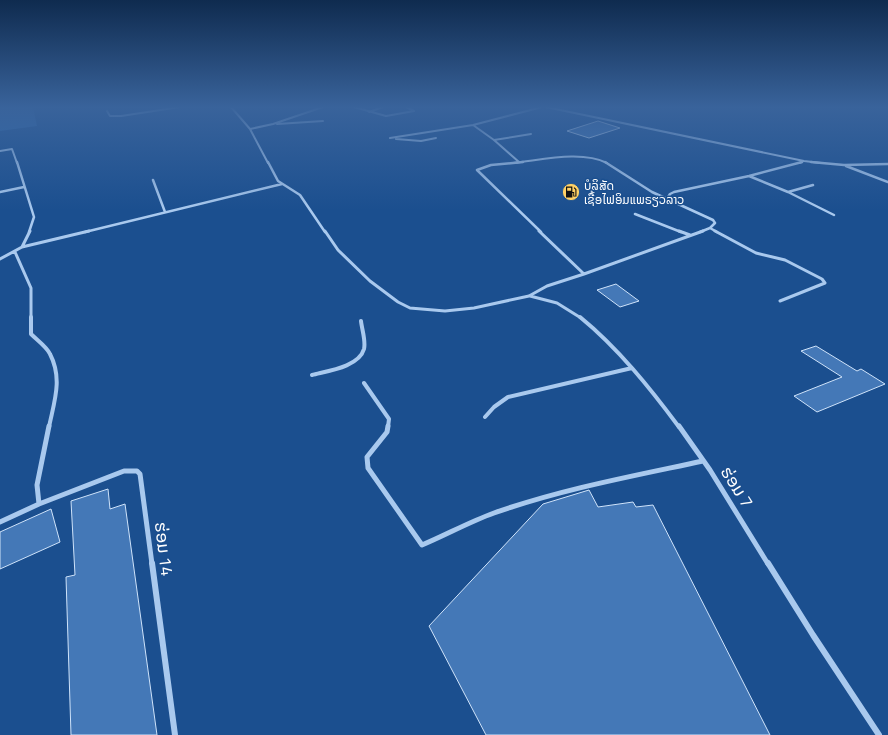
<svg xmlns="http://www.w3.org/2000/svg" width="888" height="735" viewBox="0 0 888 735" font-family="'Titillium Web','Noto Sans Lao',sans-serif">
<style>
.green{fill:#2e69ad}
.building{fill:#4478b7;stroke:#cfe3fa}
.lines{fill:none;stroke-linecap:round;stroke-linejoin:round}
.street-far5{stroke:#a9c9ee;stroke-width:2}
.street-far4{stroke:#a9c9ee;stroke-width:2.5}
.street-far3{stroke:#a9c9ee;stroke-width:3}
.street-far2{stroke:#a9c9ee;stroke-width:4}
.street-far1{stroke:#a9c9ee;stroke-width:5}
.street{stroke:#a9c9ee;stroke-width:6}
.labels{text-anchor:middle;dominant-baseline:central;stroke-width:3;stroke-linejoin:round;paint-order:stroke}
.far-poi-label{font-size:12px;fill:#fff;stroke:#1b4f8f;text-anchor:start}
.near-street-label{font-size:17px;fill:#fff;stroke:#1b4f8f}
</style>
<rect width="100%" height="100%" fill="#1b4f8f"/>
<path class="green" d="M 0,107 L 33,107 L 37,126 L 0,131 Z"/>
<path class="building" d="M 598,121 L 620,128 L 589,138 L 567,131 Z
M 616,284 L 639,301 L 620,307 L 597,290 Z
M 816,346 L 857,371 L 861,369 L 885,384 L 817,412 L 794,396 L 842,377 L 801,351 Z
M 108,489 L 110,509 L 125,504 L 157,735 L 71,735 L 66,577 L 75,575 L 71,501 Z
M 589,490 L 598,507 L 633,502 L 636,507 L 653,505 L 770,735 L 486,735 L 429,626 L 543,504 Z
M 51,509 L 60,542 L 0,569 L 0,532 Z"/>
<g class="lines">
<path class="street-far5" d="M 231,107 L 250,129 L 268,163
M 354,107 L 386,116 L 414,111
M 406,107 L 414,111
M 546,107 L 804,161 L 821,163
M 107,111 L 110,116 L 121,116 L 180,107
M 369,112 L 383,107
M 277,124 L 323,121
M 473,125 L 494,140 L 519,162
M 250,129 L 273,124 L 323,107
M 390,138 L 473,125 L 542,107
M 396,139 L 421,141 L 436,138
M 494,140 L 531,134
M 0,151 L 12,149 L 17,163
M 513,163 C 542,160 581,150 607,163
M 799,163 L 802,162"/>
<path class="street-far4" d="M 17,162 L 34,217 L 29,232
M 268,162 L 278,181 L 300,195 L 325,232
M 523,162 L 491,165 L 477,170 L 541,232
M 605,162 L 652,192 L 713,220 L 715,223 L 710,228 L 700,232
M 811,162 L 844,165 L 888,164
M 846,166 L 888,182
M 749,176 L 788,192 L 834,215
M 153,180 L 165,212
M 0,192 L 24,187
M 788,192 L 813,185
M 667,199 L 670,194 L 674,192 L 749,176 L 802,162
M 635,214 L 681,232
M 710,228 L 717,232
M 85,232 L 282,184"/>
<path class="street-far3" d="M 325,231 L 338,250 L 370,281 L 398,302 L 410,308 L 445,311 L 474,308 L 529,296 L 547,286 L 584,274
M 539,231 L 584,274
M 679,231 L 690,235
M 715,231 L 756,253 L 785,260 L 822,279 L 825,283 L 780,301
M 22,247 L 89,231
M 15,252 L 31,288 L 31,318
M 0,259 L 22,247 L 30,231
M 584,274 L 703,231
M 530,296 L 557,303 L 581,318"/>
<path class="street-far2" d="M 31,317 L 31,334 C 37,340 47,347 50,354 C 63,379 54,402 49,427
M 580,317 C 618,348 650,388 679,427
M 312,375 C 327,371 359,367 364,349 C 366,341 362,330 361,321
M 364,383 L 389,419 L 388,427
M 485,417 L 494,407 L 508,397 L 632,368"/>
<path class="street-far1" d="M 388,426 L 387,432 L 367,457 L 368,468 L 422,545 C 446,535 469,522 494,513 C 562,489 633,476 703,461
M 679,426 L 710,470 L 768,564
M 39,504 L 37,485 L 49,426
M 0,522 L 39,504 L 124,471 L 137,471 L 140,474 L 152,564"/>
<path class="street" d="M 152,563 L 175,735
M 768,563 L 813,635 L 879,735"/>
</g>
<linearGradient id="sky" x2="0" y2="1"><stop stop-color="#0f2b4f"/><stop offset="0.51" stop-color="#39639b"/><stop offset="1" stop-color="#39639b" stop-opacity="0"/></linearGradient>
<rect width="888" height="210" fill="url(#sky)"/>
<defs>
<symbol id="fuel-disc" viewBox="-11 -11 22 22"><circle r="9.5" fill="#ffd166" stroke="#1b4f8f"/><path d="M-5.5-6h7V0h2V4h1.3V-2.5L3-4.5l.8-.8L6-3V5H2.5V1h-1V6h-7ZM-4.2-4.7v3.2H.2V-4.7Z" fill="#111"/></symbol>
</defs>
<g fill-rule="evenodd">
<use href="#fuel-disc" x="561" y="182" width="20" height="20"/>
</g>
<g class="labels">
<g class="far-poi-label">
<text x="584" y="185">ບໍລິສັດ<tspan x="584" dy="14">ເຊື້ອໄຟອິມແພຣຽວລາວ</tspan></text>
</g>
<g class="near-street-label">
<text transform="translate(737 487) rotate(58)">ຮ່ອມ 7</text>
<text transform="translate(164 549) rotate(83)">ຮ່ອມ 14</text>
</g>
</g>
</svg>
